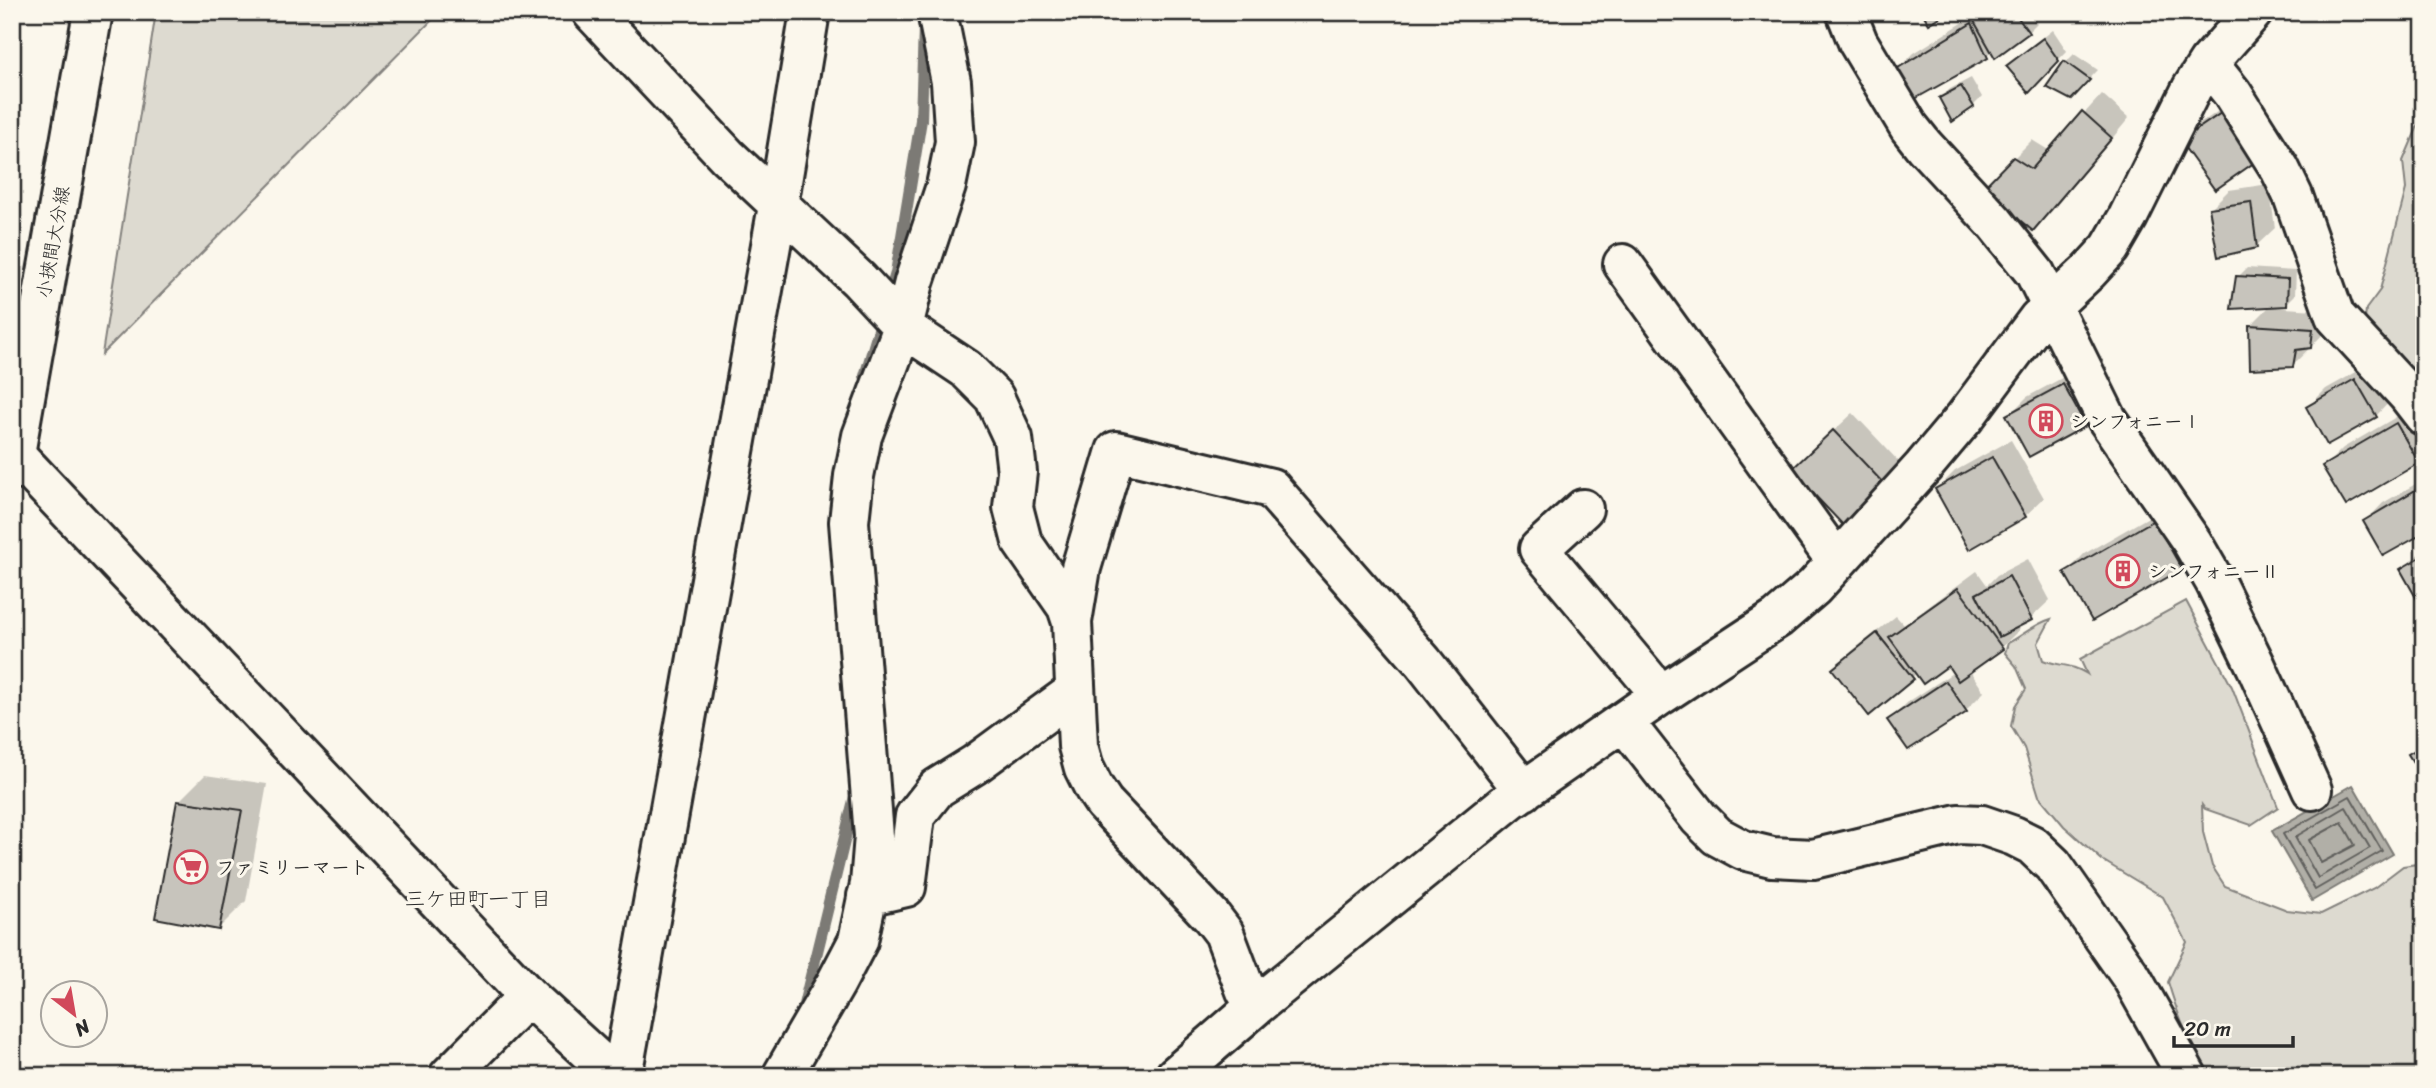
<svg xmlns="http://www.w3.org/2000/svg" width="2436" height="1088" viewBox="0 0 2436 1088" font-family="Sriracha,'Klee One',sans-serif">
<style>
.green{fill:#dddad0;stroke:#84827e;stroke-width:2}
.water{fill:#b1afa7;stroke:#7b7a75;stroke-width:2}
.shadow{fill:#0003}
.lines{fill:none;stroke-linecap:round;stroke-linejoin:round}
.shore{stroke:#61605d;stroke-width:2}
.stream{stroke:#7b7a75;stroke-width:12}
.building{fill:#c7c4bc;stroke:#2b2b2b;stroke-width:2}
.minor-casing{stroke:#2b2b2b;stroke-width:44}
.secondary-casing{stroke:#2b2b2b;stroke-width:44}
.minor{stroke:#fbf7ec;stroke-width:38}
.secondary{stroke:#fbf7ec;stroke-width:38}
.labels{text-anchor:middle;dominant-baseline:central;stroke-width:6;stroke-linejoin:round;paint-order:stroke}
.street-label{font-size:19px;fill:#2b2b2b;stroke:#fbf7ec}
.poi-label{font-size:19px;font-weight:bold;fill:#2b2b2b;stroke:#fbf7ec;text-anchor:start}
.neighbourhood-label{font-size:21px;fill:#2b2b2b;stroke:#fbf7ec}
</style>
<rect width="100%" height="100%" fill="#fbf7ec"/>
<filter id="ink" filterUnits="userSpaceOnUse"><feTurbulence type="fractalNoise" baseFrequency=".0143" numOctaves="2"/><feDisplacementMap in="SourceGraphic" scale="14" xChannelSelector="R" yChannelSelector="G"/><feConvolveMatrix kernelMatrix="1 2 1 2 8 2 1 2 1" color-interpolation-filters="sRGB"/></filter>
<g filter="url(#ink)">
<path class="green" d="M 156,12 L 440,12 L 102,354 Z
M 2424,116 L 2424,405 L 2365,320 L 2366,309 L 2380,290 L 2406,189 L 2403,161 L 2420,121 Z
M 2186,601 L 2232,687 L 2278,807 L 2251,825 L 2205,809 L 2202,805 L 2203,832 L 2212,866 L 2225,886 L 2287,910 L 2321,914 L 2374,888 L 2403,866 L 2424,863 L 2424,1076 L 2210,1076 C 2192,1055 2176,1009 2168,982 L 2187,942 L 2163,897 L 2102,860 L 2064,826 L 2039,796 L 2024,748 L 2011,726 L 2015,706 L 2026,689 L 2016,666 L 2005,653 L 2008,643 C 2024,635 2034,624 2051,619 L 2038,643 L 2043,660 C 2058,666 2073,664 2087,674 L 2080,659 Z"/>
<path class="water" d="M 2353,785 L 2393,854 L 2312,901 L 2272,831 Z"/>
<path class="shadow" d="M 1980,12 L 2029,12 L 2037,23 L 2028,32 L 1992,50 L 1986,56 L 1895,72 L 1914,53 Z
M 2053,30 L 2067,51 L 2029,90 L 2008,66 Z
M 2074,54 L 2098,70 L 2071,98 L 2065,63 Z
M 1971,78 L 1982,97 L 1973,106 L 1941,98 L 1950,89 Z
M 2102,94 L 2129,118 L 2052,211 L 2033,229 L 2014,158 L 2032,140 L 2050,151 Z
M 2243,94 L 2216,188 L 2183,141 L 2201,123 Z
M 2269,184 L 2275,228 L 2256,246 L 2211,208 L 2229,190 Z
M 2247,268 L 2296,271 L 2295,295 L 2286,304 L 2271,305 L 2271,307 L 2330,311 L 2329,328 L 2292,366 L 2250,326 L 2271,305 L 2238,277 Z
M 2374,362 L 2394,397 L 2376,416 L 2308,407 L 2326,389 Z
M 2082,367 L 2104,407 L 2085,425 L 2008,416 L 2027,397 Z
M 2415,406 L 2424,422 L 2424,456 L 2418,462 L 2325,466 L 2343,448 Z
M 1853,413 L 1903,466 L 1885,485 L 1812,451 Z
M 2011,440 L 2044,498 L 2025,516 L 1937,489 L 1955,471 Z
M 2424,479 L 2424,531 L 2365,522 L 2383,503 Z
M 2173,503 L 2200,549 L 2181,568 L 2066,573 L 2084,554 Z
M 2424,549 L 2424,608 L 2402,569 Z
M 2028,559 L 2050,600 L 2031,618 L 2017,625 L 2020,629 L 2002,647 L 1970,671 L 1984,692 L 1966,710 L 1889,720 L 1908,702 L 1954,672 L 1948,664 L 1917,673 L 1869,713 L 1834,669 L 1852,651 L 1896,616 L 1904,625 L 1977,571 L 1987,585 L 1997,575 Z
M 205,775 L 267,784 L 246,901 L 219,928 L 178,802 Z"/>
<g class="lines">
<path class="shore" d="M 2350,796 L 2382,851 L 2315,890 L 2283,834 Z
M 2346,807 L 2370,848 L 2318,878 L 2295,837 Z
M 2342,822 L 2355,845 L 2321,863 L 2309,840 Z"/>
<path class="stream" d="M 865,376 L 896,273 L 921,120 L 924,27
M 802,1013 L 856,792"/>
</g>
<path class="building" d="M 1922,12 L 1948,12 L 1929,24 Z
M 1987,12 L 2014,12 L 2029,33 L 1995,58 L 1974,21 Z
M 1972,23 L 1988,58 L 1913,100 L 1893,71 Z
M 2043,38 L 2059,61 L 2029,93 L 2006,66 Z
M 2064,61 L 2090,80 L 2071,100 L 2046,87 Z
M 1961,86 L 1974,107 L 1952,122 L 1939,98 Z
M 2082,111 L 2112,138 L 2033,231 L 1982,189 L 2013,157 L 2032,169 Z
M 2224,111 L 2258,160 L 2215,190 L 2180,141 Z
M 2251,202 L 2257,248 L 2218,257 L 2209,208 Z
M 2236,276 L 2288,279 L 2287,306 L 2231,309 Z
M 2249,325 L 2313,329 L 2311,348 L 2296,350 L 2293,367 L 2250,369 Z
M 2355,379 L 2377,417 L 2327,445 L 2306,407 Z
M 2063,384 L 2086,426 L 2029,457 L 2006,415 Z
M 2396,423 L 2419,463 L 2346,506 L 2322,466 Z
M 1833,430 L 1886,486 L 1844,526 L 1791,470 Z
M 1992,457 L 2026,517 L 1969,550 L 1935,489 Z
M 2424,485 L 2424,533 L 2383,556 L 2363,521 Z
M 2154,520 L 2182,569 L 2092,621 L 2064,572 Z
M 2424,555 L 2424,610 L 2423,610 L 2400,569 Z
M 2009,576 L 2032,620 L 1999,637 L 1976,594 Z
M 1958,588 L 2003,649 L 1958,681 L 1948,666 L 1923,684 L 1889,637 Z
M 1877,633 L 1914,679 L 1869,716 L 1832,669 Z
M 1946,681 L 1967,712 L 1908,750 L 1887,720 Z
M 2424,745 L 2424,780 L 2408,754 Z
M 177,801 L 242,810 L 219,930 L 155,918 Z"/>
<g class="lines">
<defs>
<path id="minor" d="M 592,12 L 727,156 L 859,280 L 903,327 L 966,369 L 994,397 L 1013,438 L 1017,472 L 1013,507 L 1022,542 L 1067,607 L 1072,622 L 1078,746 L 1084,768 L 1094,788 L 1104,803 L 1211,916 L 1224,933 L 1246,991 L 1257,1005
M 1846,12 L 1858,42 L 1909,127 L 1924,146 L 1995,223 L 2035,273 L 2107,419 L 2192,542 L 2215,582 L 2256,666 L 2312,790
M 2208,63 L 2232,93 L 2280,169 L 2293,196 L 2335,316 L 2407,394 L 2424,416
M 1623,264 L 1837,562
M 12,451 L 528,996 L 615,1076
M 1583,509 L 1539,549 L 1661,695
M 1072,622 L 1081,568 L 1116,451 L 1271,488 L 1423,662 L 1524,791
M 1624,722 L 1699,818 L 1717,836 L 1743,850 L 1772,857 L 1813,859 L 1958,824 L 1982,825 L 2014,836 L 2032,845 L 2053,865 L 2132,978 L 2187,1076
M 867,896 L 906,887 L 915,816 L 937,788 L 974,765 L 1075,691
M 449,1076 L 528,996
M 622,1076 L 778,206 L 810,12
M 782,1076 L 836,983 L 858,941 L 870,884 L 874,836 L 849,522 L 854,476 L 862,436 L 903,327 L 914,282 L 946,186 L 955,142 L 951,82 L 937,12
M 1175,1076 L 1257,1005 L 1510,800 L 1661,695 L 1778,618 L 1814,587 L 1923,467 L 1965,417 L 2039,318 L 2088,272 L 2110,248 L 2128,217 L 2192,88 L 2208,63 L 2253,12"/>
<path id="secondary" d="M 12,471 L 93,12"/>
</defs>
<use href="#minor" class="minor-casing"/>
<use href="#secondary" class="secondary-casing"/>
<use href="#minor" class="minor"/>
<use href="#secondary" class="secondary"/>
</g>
</g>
<defs>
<symbol id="building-ring" viewBox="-11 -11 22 22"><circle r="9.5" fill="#fbf7ec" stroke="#d1495b" stroke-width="1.5"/><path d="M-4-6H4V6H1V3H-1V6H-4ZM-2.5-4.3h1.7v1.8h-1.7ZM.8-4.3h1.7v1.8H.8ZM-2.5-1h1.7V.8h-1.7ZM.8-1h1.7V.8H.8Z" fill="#d1495b"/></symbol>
<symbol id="supermarket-ring" viewBox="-11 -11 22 22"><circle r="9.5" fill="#fbf7ec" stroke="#d1495b" stroke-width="1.5"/><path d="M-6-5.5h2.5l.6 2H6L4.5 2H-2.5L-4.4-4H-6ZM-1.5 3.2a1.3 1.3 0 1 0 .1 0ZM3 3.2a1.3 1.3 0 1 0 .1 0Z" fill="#d1495b"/></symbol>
</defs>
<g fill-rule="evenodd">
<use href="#building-ring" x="2027" y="402" width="38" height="38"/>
<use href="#building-ring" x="2104" y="552" width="38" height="38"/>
<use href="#supermarket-ring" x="172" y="848" width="38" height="38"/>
</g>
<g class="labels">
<g class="street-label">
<text transform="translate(53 242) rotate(-80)">小挾間大分線</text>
</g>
<g class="poi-label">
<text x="2070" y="421">シンフォニーⅠ</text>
<text x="2148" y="571">シンフォニーⅡ</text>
<text x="216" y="867">ファミリーマート</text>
</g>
<g class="neighbourhood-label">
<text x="478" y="899">三ケ田町一丁目</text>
</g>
</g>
<rect width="2436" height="1088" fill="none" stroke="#fbf7ec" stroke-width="42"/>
<rect x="21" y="21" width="2394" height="1046" fill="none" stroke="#2b2b2b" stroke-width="2.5" filter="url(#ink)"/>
<g transform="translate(74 1014) rotate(149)"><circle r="33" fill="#fbf7ec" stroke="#a8a59f" stroke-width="2"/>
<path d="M0-5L12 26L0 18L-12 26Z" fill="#d1495b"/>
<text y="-10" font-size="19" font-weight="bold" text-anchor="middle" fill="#2b2b2b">N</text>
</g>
<path d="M2174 1036v10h119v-10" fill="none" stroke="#2b2b2b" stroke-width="3.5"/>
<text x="2184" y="1036" font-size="21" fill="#2b2b2b" stroke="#fbf7ec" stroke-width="5" paint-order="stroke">20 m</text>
</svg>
